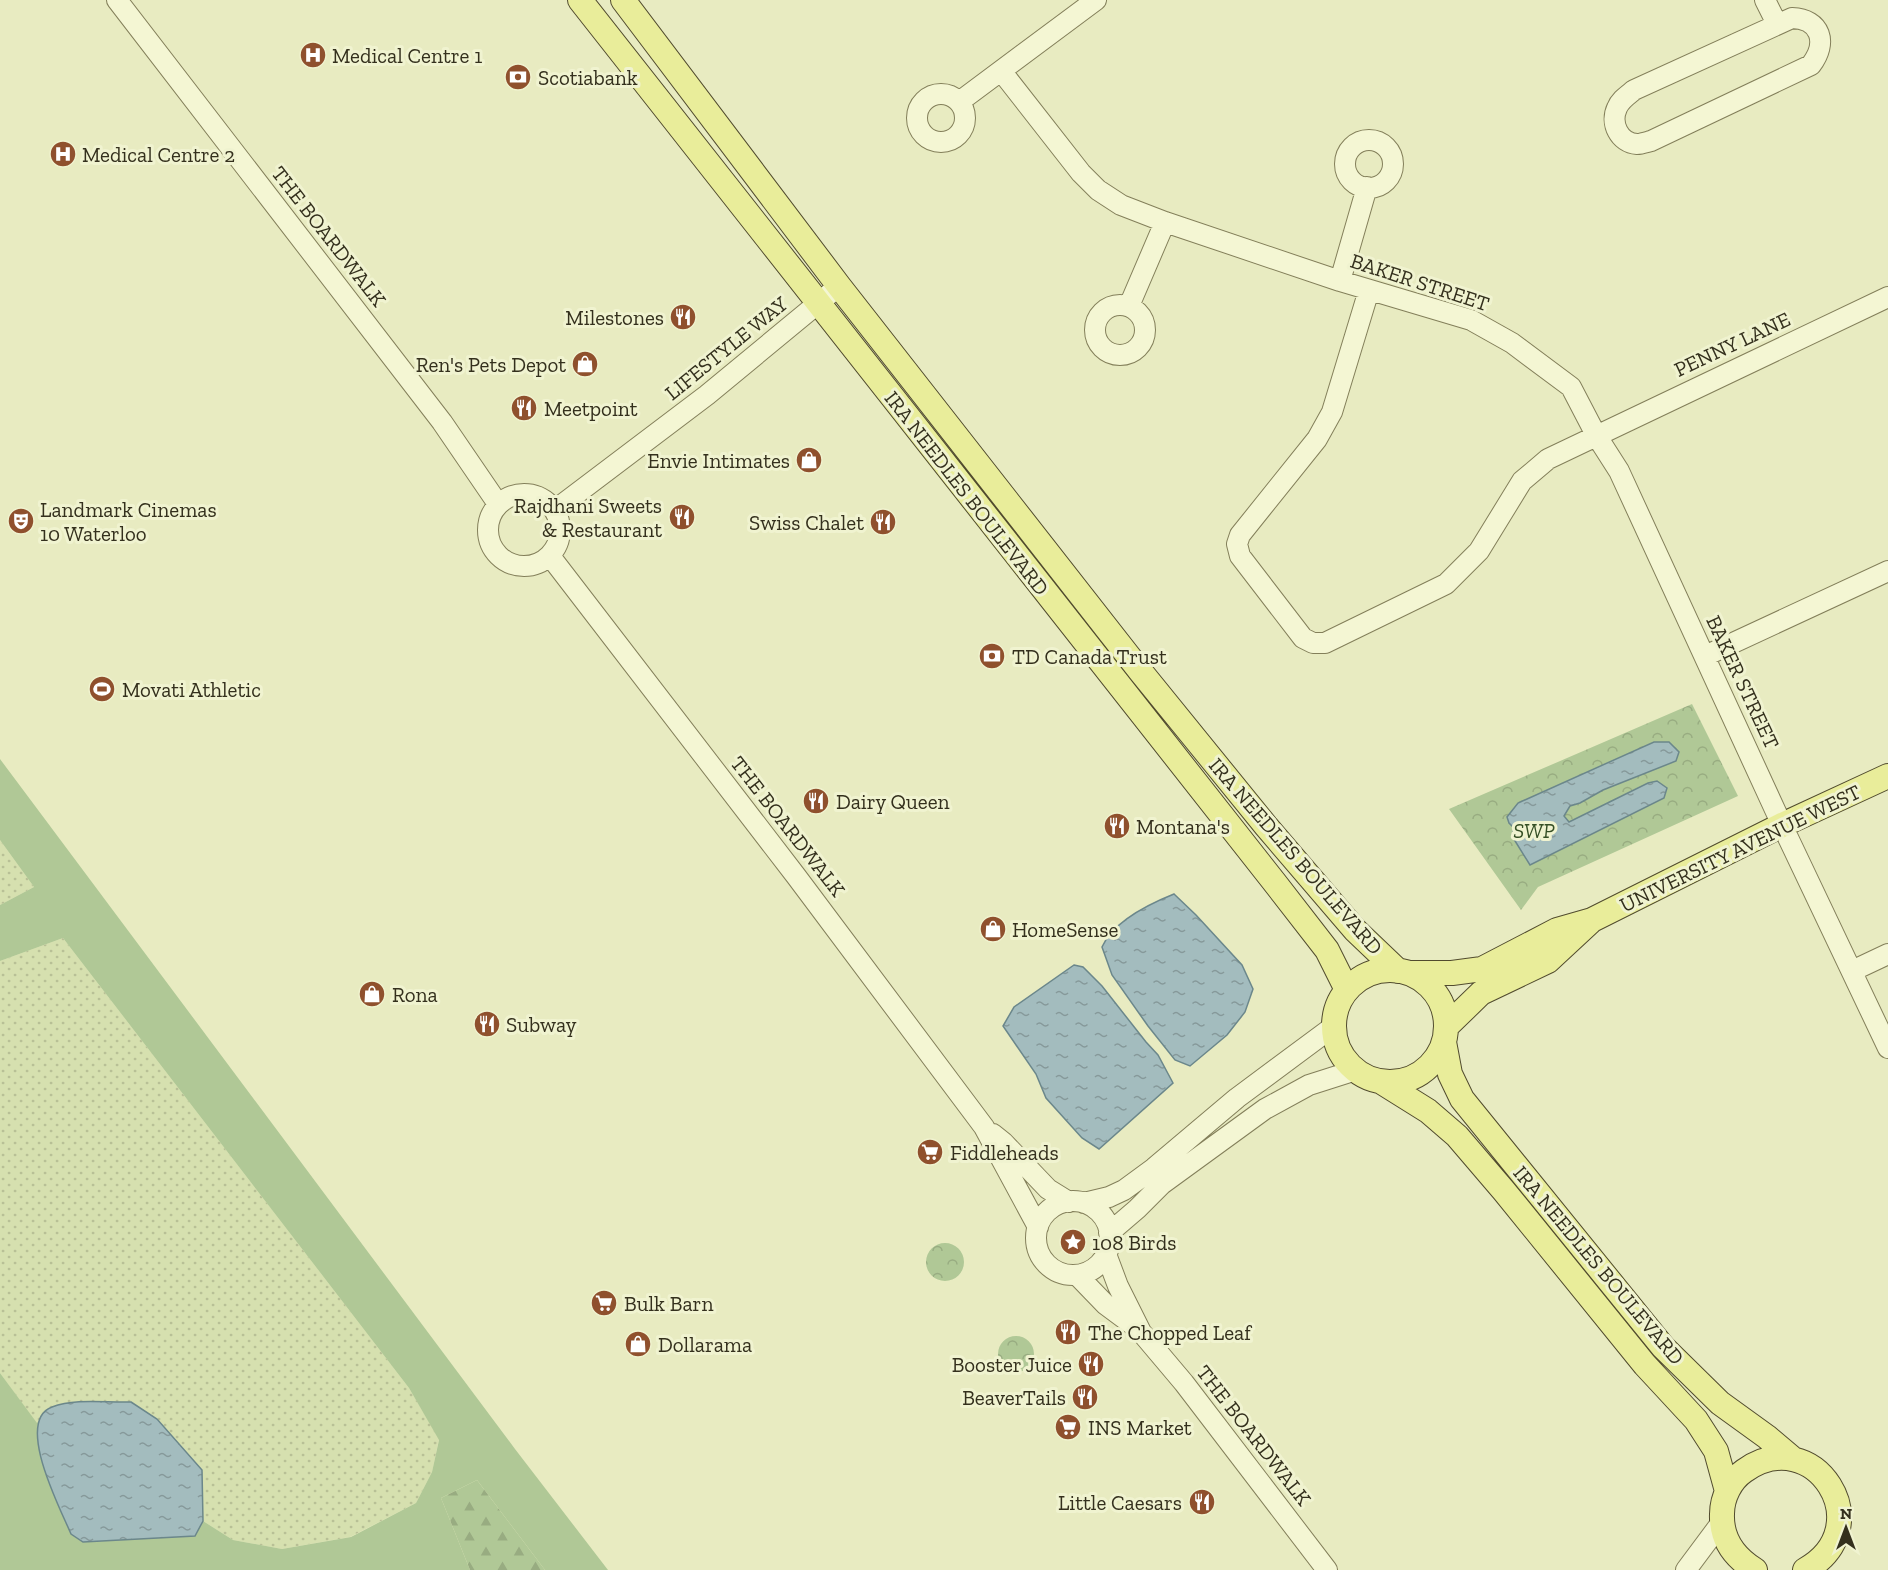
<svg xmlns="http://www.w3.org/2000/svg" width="1888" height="1570" viewBox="0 0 1888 1570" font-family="'Zilla Slab',serif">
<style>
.farmland{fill:url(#farmland-dots)}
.grass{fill:#b0c896}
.forest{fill:url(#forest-firs)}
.park{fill:url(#park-crowns)}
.water{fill:url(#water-ripples);stroke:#6b878b;stroke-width:1.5}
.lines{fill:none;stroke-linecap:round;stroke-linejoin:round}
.minor-casing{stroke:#837f5a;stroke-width:22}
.major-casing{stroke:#514b2e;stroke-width:26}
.minor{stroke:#f4f6d3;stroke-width:20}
.major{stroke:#e9ed9a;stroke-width:24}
.labels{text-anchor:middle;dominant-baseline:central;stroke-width:6;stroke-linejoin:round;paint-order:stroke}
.poi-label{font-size:21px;fill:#34301d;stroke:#f0f3d0;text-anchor:start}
.street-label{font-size:21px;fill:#34301d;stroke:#f0f3d0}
.park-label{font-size:21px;font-style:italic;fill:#354f25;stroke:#f0f3d0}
</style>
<defs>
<pattern id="farmland-dots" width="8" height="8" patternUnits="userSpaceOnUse" patternTransform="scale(1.5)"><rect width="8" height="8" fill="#d6e0af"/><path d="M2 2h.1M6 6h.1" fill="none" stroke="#b8c096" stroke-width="1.8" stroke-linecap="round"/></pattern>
<pattern id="forest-firs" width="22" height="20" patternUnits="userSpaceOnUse" patternTransform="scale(1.5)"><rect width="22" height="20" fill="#b0c896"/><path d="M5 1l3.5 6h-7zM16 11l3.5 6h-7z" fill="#98ac81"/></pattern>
<pattern id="park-crowns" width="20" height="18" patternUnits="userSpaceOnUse" patternTransform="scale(1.5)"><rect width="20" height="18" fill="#b0c896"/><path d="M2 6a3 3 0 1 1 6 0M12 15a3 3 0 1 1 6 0" fill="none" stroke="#98ac81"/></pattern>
<pattern id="water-ripples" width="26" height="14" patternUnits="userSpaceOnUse" patternTransform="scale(1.5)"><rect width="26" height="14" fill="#a3bcbe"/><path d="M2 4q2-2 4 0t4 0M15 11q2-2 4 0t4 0" fill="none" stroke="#86999a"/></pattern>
</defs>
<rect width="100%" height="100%" fill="#e8ebc1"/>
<path class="farmland" d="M 0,840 L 34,887 L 0,905 Z
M 63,938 L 409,1388 L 439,1439 L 432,1472 L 416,1503 L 350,1537 L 282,1549 L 233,1540 L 203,1521 L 202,1470 L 157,1419 L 131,1402 L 66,1403 L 49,1408 L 37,1424 L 0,1373 L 0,961 Z"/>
<path class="grass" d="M 0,759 L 515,1449 L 608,1570 L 545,1570 L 477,1480 L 441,1498 L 470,1570 L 0,1570 L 0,1373 L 37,1423 L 49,1408 L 66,1403 L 131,1402 L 157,1419 L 202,1470 L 203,1521 L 233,1540 L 282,1549 L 351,1537 L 416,1503 L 432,1472 L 439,1440 L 409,1388 L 63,938 L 0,961 L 0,905 L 34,887 L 0,840 Z"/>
<path class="forest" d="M 477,1480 L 545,1570 L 470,1570 L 441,1498 Z"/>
<path class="park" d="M 1692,704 L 1738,796 L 1538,887 L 1521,910 L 1449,809 Z
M926 1262a19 19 0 1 1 38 0a19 19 0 1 1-38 0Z
M998 1354a18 18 0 1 1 36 0a18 18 0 1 1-36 0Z"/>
<path class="water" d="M 1654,742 L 1669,742 L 1679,752 L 1676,761 L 1603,790 L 1580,803 L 1570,806 L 1564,816 L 1569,822 L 1648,783 L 1657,781 L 1667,788 L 1664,798 L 1530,865 L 1512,836 L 1514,828 L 1509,823 L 1507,817 L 1518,803 Z
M 1174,894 L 1196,915 L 1242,965 L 1253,989 L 1245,1012 L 1227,1035 L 1190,1066 L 1175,1060 L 1148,1026 L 1112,975 L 1102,947 C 1113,922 1149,904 1174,894 Z
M 1074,965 L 1083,967 L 1102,986 L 1146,1042 L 1158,1055 L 1173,1083 L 1099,1149 L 1082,1138 L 1046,1098 L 1036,1074 L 1003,1026 L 1014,1007 Z
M 131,1402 L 157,1419 L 202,1470 L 203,1521 L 195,1536 L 83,1542 L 71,1534 C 61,1510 14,1421 52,1407 C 76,1398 106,1403 131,1402 Z"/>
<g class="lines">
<defs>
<path id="minor" d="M 117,0 L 442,422 L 498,504
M 1765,0 L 1777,24
M 1792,18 C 1821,19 1828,43 1811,65 L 1651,141 C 1647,142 1641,144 1637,144 C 1619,143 1610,123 1617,108 C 1620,100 1628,95 1634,90 Z
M 1002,72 L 1081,173 L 1098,190 L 1121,205 L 1165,222 L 1340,281 L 1471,320 L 1512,343 L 1571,387 L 1596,435 L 1619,471 L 1782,825 L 1888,1048
M917 118a24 24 0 1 1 48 0a24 24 0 1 1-48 0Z
M 959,102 L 1096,0
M1345 164a24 24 0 1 1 48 0a24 24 0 1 1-48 0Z
M 1340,281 L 1367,187
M 1369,290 L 1332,412 L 1317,439 L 1240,535 L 1237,544 L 1240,556 L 1303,638 L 1313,643 L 1325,643 L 1446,584 L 1479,551 L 1522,481 L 1548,459 L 1888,297
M1095 330a25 25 0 1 1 50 0a25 25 0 1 1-50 0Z
M 1129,306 L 1165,222
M488 530a36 36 0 1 1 72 0a36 36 0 1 1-72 0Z
M 555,510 L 707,395 L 839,286
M 550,556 L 796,876 L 984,1127 L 1038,1227
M 1705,656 L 1888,571
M 1852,971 L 1888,954
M 993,1134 L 1003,1142 L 1048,1189 L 1069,1202
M1036 1238a37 37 0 1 1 74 0a37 37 0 1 1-74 0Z
M 1084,1203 L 1109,1197 L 1124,1190 L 1154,1168 L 1237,1098 L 1334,1026
M 1109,1233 L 1137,1209 L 1162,1184 L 1265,1109 L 1309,1085 L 1356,1070
M 1106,1254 L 1118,1286 L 1141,1332 L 1184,1383 L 1327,1570
M 1077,1275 L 1106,1305 L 1137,1328
M 1686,1570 L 1721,1523"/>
<path id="major" d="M 580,0 L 1275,883 L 1327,950 L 1347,990
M 623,0 L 839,286 L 1141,672 L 1266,826 L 1355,930 L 1398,971
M1334 1026a56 56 0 1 1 112 0a56 56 0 1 1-112 0Z
M 1409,973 L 1452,973 L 1482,969 L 1557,930 L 1592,920 L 1782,825 L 1888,776
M 1446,1027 L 1481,993 L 1548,961 L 1590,922
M 1444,1042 L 1450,1074 L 1462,1099 L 1663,1347 L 1720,1403 L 1767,1437 L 1793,1459
M 1380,1081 L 1428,1111 L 1457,1136 L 1504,1191 L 1645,1365 L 1696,1420 L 1716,1451 L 1727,1491
M 1755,1570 C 1734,1557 1721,1539 1722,1514 C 1722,1497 1731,1480 1744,1471 C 1814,1421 1882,1527 1805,1570"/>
</defs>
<use href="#minor" class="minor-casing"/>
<use href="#major" class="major-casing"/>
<use href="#minor" class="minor"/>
<use href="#major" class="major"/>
</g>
<defs>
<symbol id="hospital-disc" viewBox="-11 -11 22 22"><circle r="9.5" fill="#8f502d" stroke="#f0f3d0"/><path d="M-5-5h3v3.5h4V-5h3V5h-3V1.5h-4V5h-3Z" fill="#fff"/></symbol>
<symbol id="bank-disc" viewBox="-11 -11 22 22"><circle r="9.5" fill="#8f502d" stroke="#f0f3d0"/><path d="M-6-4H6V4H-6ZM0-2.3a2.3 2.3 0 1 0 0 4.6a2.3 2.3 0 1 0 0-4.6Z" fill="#fff"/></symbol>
<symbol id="restaurant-disc" viewBox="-11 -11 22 22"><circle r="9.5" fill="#8f502d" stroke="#f0f3d0"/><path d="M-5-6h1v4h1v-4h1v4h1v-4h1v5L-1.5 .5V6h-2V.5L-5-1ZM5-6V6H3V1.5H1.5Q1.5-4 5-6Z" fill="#fff"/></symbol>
<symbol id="shop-disc" viewBox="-11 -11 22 22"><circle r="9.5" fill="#8f502d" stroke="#f0f3d0"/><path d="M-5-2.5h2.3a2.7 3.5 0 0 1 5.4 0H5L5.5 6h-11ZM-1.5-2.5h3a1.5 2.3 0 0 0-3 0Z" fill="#fff"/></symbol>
<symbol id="theatre-disc" viewBox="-11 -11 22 22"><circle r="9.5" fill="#8f502d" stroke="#f0f3d0"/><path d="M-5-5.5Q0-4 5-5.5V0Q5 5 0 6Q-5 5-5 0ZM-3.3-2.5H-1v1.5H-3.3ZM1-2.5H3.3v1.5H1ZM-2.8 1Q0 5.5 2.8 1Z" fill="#fff"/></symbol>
<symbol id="stadium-disc" viewBox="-11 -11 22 22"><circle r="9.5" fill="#8f502d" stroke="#f0f3d0"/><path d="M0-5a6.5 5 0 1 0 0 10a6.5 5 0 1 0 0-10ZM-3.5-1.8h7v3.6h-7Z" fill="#fff"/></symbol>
<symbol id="supermarket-disc" viewBox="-11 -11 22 22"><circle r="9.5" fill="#8f502d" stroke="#f0f3d0"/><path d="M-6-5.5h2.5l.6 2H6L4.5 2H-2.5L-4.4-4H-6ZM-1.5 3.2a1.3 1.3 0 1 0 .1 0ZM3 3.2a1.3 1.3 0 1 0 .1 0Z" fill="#fff"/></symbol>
<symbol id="sight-disc" viewBox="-11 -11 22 22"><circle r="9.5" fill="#8f502d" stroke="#f0f3d0"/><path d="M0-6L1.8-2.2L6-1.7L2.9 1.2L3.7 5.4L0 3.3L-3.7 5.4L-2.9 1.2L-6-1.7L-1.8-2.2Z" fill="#fff"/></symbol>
</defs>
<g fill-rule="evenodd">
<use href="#hospital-disc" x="298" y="40" width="30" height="30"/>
<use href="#bank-disc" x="503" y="62" width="30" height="30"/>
<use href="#hospital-disc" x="48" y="139" width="30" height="30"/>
<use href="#restaurant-disc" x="668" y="302" width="30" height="30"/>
<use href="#shop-disc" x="570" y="349" width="30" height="30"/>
<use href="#restaurant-disc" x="509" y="393" width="30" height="30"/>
<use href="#shop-disc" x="794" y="445" width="30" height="30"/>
<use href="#restaurant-disc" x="667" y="502" width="30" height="30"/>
<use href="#theatre-disc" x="6" y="506" width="30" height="30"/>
<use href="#restaurant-disc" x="868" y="507" width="30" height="30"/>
<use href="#bank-disc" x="977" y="641" width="30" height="30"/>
<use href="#stadium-disc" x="87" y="674" width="30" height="30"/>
<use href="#restaurant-disc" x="801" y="786" width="30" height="30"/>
<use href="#restaurant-disc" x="1102" y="811" width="30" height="30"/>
<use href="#shop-disc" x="978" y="914" width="30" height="30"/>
<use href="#shop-disc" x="357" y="979" width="30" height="30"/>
<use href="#restaurant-disc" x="472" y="1009" width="30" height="30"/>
<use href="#supermarket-disc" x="915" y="1137" width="30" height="30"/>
<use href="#sight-disc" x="1058" y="1227" width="30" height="30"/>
<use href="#supermarket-disc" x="589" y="1288" width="30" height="30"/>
<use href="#restaurant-disc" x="1053" y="1317" width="30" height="30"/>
<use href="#shop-disc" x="623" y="1329" width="30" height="30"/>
<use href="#restaurant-disc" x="1076" y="1349" width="30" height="30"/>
<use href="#restaurant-disc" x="1070" y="1382" width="30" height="30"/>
<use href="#supermarket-disc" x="1053" y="1412" width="30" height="30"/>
<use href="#restaurant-disc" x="1187" y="1487" width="30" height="30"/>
</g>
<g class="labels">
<g class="poi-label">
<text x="332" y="55">Medical Centre 1</text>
<text x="538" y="77">Scotiabank</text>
<text x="82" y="154">Medical Centre 2</text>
<text x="664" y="317" text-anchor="end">Milestones</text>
<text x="566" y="364" text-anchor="end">Ren's Pets Depot</text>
<text x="544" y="408">Meetpoint</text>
<text x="790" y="460" text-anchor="end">Envie Intimates</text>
<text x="662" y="505" text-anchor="end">Rajdhani Sweets<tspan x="662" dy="24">&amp; Restaurant</tspan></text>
<text x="40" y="509">Landmark Cinemas<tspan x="40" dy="24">10 Waterloo</tspan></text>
<text x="864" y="522" text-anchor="end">Swiss Chalet</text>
<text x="1012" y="656">TD Canada Trust</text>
<text x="122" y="689">Movati Athletic</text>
<text x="836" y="801">Dairy Queen</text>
<text x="1136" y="826">Montana's</text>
<text x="1012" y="929">HomeSense</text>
<text x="392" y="994">Rona</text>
<text x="506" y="1024">Subway</text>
<text x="950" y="1152">Fiddleheads</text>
<text x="1092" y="1242">108 Birds</text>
<text x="624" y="1303">Bulk Barn</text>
<text x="1088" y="1332">The Chopped Leaf</text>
<text x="658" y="1344">Dollarama</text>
<text x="1072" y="1364" text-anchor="end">Booster Juice</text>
<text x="1066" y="1397" text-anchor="end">BeaverTails</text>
<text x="1088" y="1427">INS Market</text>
<text x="1182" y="1502" text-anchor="end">Little Caesars</text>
</g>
<g class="street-label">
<text transform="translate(329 236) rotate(52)">THE BOARDWALK</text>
<text transform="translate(1420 282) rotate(18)">BAKER STREET</text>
<text transform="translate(1732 344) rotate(-25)">PENNY LANE</text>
<text transform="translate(726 348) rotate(-39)">LIFESTYLE WAY</text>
<text transform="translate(967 493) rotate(52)">IRA NEEDLES BOULEVARD</text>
<text transform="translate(1743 682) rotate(65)">BAKER STREET</text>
<text transform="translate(788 826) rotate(52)">THE BOARDWALK</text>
<text transform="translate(1740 848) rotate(-26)">UNIVERSITY AVENUE WEST</text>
<text transform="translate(1296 856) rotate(49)">IRA NEEDLES BOULEVARD</text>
<text transform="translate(1599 1265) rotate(50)">IRA NEEDLES BOULEVARD</text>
<text transform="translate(1254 1435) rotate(52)">THE BOARDWALK</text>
</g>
<g class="park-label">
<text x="1534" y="830">SWP</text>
</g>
</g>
<g transform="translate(1846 1528)" stroke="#f0f3d0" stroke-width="4.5" paint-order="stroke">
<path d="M0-4.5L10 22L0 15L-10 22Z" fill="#34301d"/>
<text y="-9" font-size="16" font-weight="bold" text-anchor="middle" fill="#34301d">N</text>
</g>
</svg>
